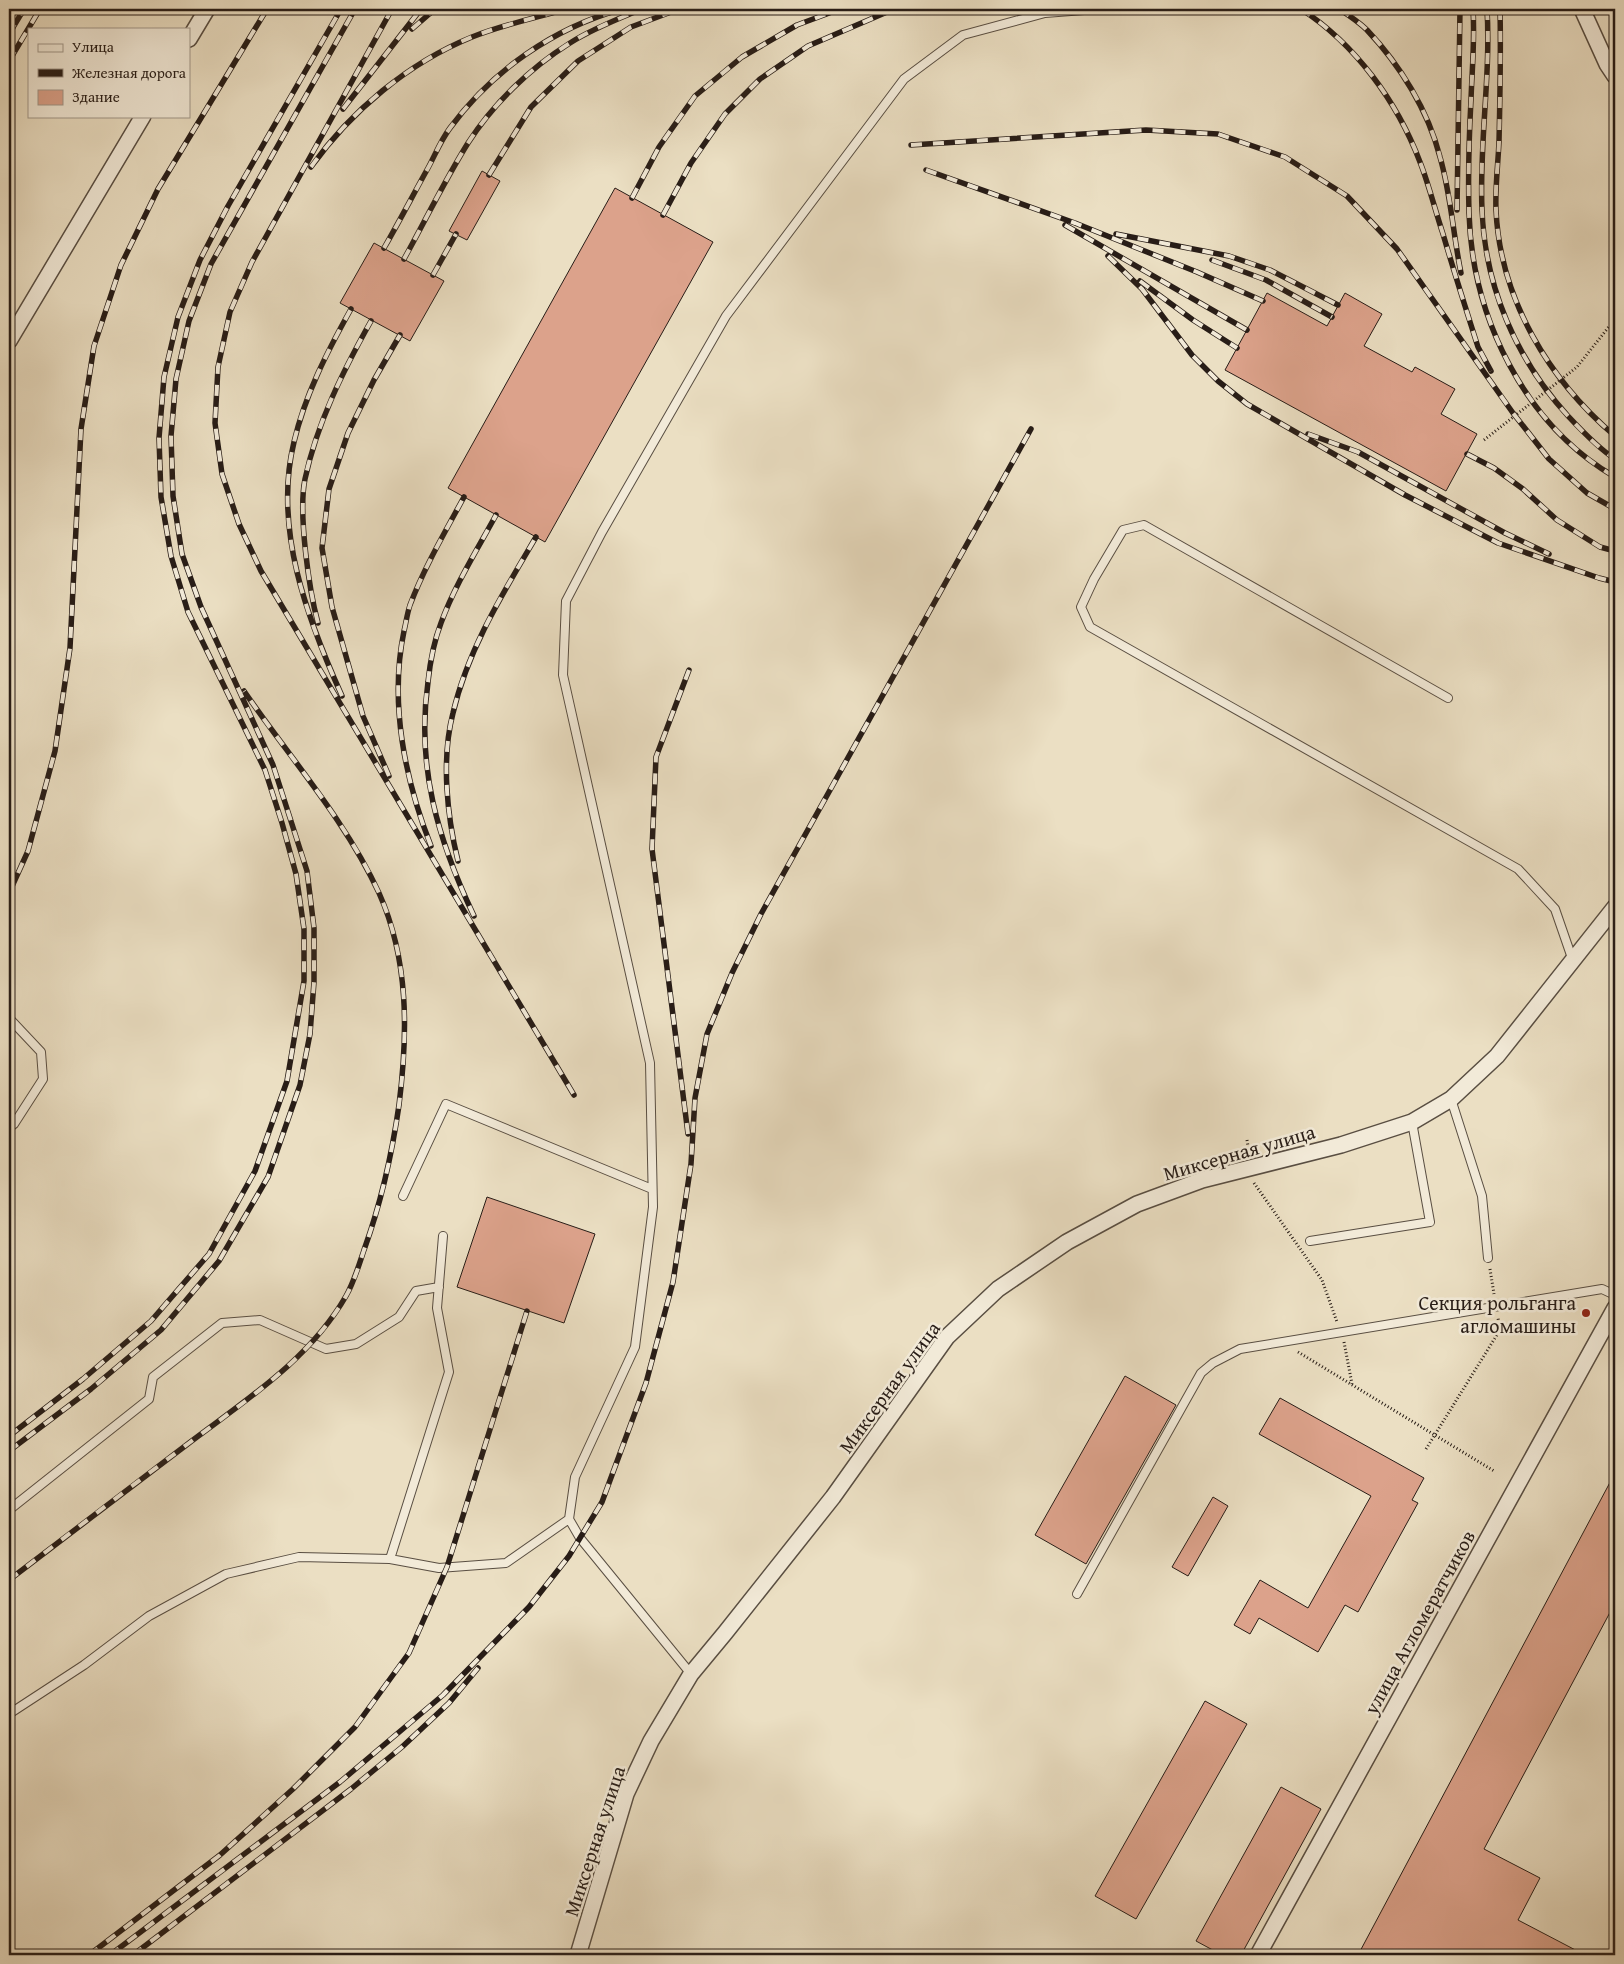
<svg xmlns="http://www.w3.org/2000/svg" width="1624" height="1964" viewBox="0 0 1624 1964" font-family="'Gentium Book Plus',serif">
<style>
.building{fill:#dca28b;stroke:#281d17}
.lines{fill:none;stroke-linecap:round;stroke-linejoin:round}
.lane-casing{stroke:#594e42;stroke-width:10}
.street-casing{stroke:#594e42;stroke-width:18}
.path{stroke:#281d17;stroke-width:3;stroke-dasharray:1 2.5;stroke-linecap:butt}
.lane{stroke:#f2ead8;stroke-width:8}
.street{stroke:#f2ead8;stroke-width:15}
.rail-casing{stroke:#281d17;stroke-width:5.5}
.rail{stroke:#f2ead8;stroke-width:4;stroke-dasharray:11;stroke-linecap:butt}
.poi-dot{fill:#8f2418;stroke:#f2ead8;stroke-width:2}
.labels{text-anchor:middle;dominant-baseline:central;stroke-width:5;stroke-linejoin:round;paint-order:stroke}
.street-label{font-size:20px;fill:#281d17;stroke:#f2ead8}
.poi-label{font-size:20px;fill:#281d17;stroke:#f2ead8;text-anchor:end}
</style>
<rect width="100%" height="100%" fill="#ebdfc3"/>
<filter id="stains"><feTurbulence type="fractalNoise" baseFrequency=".004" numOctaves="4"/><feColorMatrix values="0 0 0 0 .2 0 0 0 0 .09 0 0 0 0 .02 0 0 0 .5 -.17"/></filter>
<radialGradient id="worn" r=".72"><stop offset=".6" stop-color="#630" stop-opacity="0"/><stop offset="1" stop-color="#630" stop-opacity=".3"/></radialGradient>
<path class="building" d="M 482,171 L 500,181 L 467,240 L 449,231 Z
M 615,188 L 713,242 L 545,542 L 448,488 Z
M 374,243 L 444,281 L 410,341 L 340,303 Z
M 1267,293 L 1327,326 L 1345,293 L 1382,314 L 1364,346 L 1412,372 L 1415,367 L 1455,389 L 1441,414 L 1477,434 L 1446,491 L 1225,370 Z
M 487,1197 L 595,1234 L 564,1323 L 457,1287 Z
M 1125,1376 L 1176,1405 L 1086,1564 L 1035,1535 Z
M 1280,1398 L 1424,1478 L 1412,1500 L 1418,1503 L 1358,1612 L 1345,1605 L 1318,1652 L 1259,1618 L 1250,1634 L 1234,1625 L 1260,1580 L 1308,1608 L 1371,1496 L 1259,1434 Z
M 1615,1473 L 1615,1603 L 1484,1849 L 1540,1878 L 1518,1920 L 1585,1955 L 1358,1955 Z
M 1213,1497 L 1228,1506 L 1188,1576 L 1172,1567 Z
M 1205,1701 L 1247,1724 L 1136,1919 L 1095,1896 Z
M 1281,1787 L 1321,1809 L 1241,1955 L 1222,1955 L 1196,1941 Z"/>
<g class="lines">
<defs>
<path id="lane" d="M 1448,698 L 1144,525 L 1123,530 L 1094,579 L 1081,607 L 1090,627 L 1518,869 L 1555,909 L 1573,961
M 9,1018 L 41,1052 L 43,1079 L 14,1124 L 9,1128
M 1451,1099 L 1482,1196 L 1488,1258
M 403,1196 L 446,1104 L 652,1189
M 1310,1241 L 1430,1222 L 1412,1122
M 9,1510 L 149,1399 L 153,1377 L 222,1323 L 260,1320 L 326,1349 L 356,1344 L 399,1317 L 416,1291 L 439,1287
M 390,1559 L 449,1372 L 437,1308 L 443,1236
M 1077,1594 L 1201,1373 L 1213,1363 L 1240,1349 L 1602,1289 L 1615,1295
M 691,1674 L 580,1538 L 569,1519 L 575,1477 L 635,1347 L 653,1207 L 650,1063 L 563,675 L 566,601 L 602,532 L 726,316 L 904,79 L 963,35 L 1045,13 L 1097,9
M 9,1714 L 84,1665 L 149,1616 L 226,1574 L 299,1557 L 390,1559 L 439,1568 L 506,1563 L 569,1519"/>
<path id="street" d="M 1582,9 L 1607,64 L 1615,76
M 189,39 L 207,9
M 9,341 L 143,116
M 578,1955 L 626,1794 L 651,1741 L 691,1674 L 725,1633 L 833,1497 L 947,1337 L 998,1289 L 1067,1242 L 1137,1204 L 1202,1180 L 1341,1145 L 1412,1122 L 1451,1099 L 1497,1056 L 1615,907
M 1258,1955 L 1615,1308"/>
</defs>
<use href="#lane" class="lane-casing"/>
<use href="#street" class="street-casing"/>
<path class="path" d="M 1484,440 L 1577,367 L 1615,319
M 1247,1140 L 1249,1152
M 1254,1183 L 1322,1280 L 1337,1322
M 1490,1269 L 1494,1294
M 1344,1342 L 1352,1384
M 1298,1352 L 1494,1471
M 1426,1449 L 1500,1330 L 1498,1318"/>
<use href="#lane" class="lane"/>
<use href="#street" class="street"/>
<defs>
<path id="rail" d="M 392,9 L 252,262 L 230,312 L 218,367 L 215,423 L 222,474 L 239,524 L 261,571 L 574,1095
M 1301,9 C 1355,44 1397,101 1420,162 C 1429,185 1435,210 1443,234 C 1454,272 1466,309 1478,347 L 1491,371
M 1340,9 C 1349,16 1359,22 1367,30 C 1400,65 1428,110 1440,157 C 1451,195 1453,234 1461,273
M 1473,9 C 1475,39 1472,69 1471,100 C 1469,137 1468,176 1469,213 C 1472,317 1524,424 1615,477
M 1487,9 C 1491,76 1479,143 1482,210 C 1485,287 1516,359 1568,416 C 1582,431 1598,448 1615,459
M 1500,9 C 1501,53 1500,98 1499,142 C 1498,164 1495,188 1496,210 C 1500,299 1549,380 1615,436
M 412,29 L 435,9
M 9,34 L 24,9
M 9,61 L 40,9
M 343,109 L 421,9
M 911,145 L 1146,130 L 1218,134 L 1285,157 L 1347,196 L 1397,249 L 1513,413 L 1549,459 L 1587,493 L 1615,509
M 311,167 C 351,111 408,63 472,37 C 502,25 535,18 566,9
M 926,170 L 1075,223 L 1197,272 L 1263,301
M 489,175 L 531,107 L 578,61 L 631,27 L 679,9
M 632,198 L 659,147 L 695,96 L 742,57 L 797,25 L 840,9
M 1457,210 L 1460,9
M 663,215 L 691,163 L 725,114 L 760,79 L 808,46 L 894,9
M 1065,225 L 1247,330
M 1116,234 L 1229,256 L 1270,270 L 1338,305
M 384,248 C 399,222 413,195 428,168 C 435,155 441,140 450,128 C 492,71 553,28 622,9
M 1108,256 L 1142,289 L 1192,355 L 1218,381 L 1247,404 L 1405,495 L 1498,543 L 1599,578 L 1615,582
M 404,259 C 425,221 445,180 468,143 C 493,104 530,68 570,43 C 592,29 618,19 642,9
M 1212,260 L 1266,280 L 1332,317
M 433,275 L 456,234
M 1140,281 L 1193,320 L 1237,348
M 1308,434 L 1358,452 L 1505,533 L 1549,554
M 1467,454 L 1494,468 L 1523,489 L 1557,520 L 1600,547 L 1615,551
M 318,623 C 309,590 298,513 305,479 C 317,423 343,371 371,321
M 342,696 C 307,618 273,528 294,442 C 305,395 327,352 351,309
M 389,776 L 363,716 L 332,607 L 322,548 L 329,489 L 348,433 L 374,380 L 400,335
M 431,846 C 405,780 389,703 404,631 C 406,623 407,614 410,605 C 424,568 445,532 464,497
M 458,861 C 447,816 441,759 453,713 C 468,649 503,593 536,537
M 9,893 L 28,851 L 55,751 L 70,648 L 81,429 L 94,346 L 121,265 L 158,189 L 267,9
M 474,916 C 438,840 416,767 428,682 C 430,663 434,641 441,623 C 455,585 477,550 496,515
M 688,1134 L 652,849 L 656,757 L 689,670
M 9,1436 L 83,1379 L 151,1321 L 209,1254 L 255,1171 L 287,1081 L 304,981 L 304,929 L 296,874 L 282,823 L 265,770 L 188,612 L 171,556 L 161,497 L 159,438 L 164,377 L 178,317 L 200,260 L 228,206 L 341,9
M 9,1451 L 91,1389 L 161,1330 L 219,1261 L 268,1177 L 300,1085 L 310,1034 L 314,982 L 314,928 L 307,871 L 273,765 L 201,607 L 182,554 L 173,496 L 171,436 L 176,379 L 189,321 L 211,264 L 355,9
M 9,1580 C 69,1534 129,1488 189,1443 C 246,1400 310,1359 346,1296 C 354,1282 359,1265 364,1250 C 381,1203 392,1154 399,1105 C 408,1033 409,960 379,893 C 345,819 289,757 244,691
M 89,1955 L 220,1855 L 293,1789 L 355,1727 L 409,1653 L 447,1567 L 527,1311
M 110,1955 L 340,1782 L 443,1695 L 529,1607 L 569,1556 L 602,1502 L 646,1383 L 673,1282 L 691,1164 L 695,1098 L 707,1034 L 732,973 L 761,914 L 1031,429
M 133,1955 L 351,1789 L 402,1747 L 449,1703 L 478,1668"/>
</defs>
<use href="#rail" class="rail-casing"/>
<use href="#rail" class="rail"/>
</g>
<circle class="poi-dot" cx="1586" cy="1313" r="5"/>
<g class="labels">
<g class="street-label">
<text transform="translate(1239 1152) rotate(-16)">Миксерная улица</text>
<text transform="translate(889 1387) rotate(-54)">Миксерная улица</text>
<text transform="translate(1419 1622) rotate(-61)">улица Агломератчиков</text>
<text transform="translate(594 1841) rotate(-72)">Миксерная улица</text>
</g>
<g class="poi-label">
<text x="1576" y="1302">Секция рольганга<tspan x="1576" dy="23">агломашины</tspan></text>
</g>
</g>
<rect width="1624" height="1964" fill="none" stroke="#ebdfc3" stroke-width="30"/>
<rect x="10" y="10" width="1604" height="1944" fill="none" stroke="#281d17" stroke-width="2.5"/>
<rect x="15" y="15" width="1594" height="1934" fill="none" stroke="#281d17"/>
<rect x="28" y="28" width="162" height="90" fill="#f2ead8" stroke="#a1988b"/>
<rect x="38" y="44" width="25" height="8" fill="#f2ead8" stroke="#a1988b"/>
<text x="72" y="52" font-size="15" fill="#281d17">Улица</text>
<rect x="38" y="69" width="25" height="8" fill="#281d17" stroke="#a1988b"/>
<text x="72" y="78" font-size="15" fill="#281d17">Железная дорога</text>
<rect x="38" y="90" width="25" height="15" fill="#dca28b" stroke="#a1988b"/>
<text x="72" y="102" font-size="15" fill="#281d17">Здание</text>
<rect width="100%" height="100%" filter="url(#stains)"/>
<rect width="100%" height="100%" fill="url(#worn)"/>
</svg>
